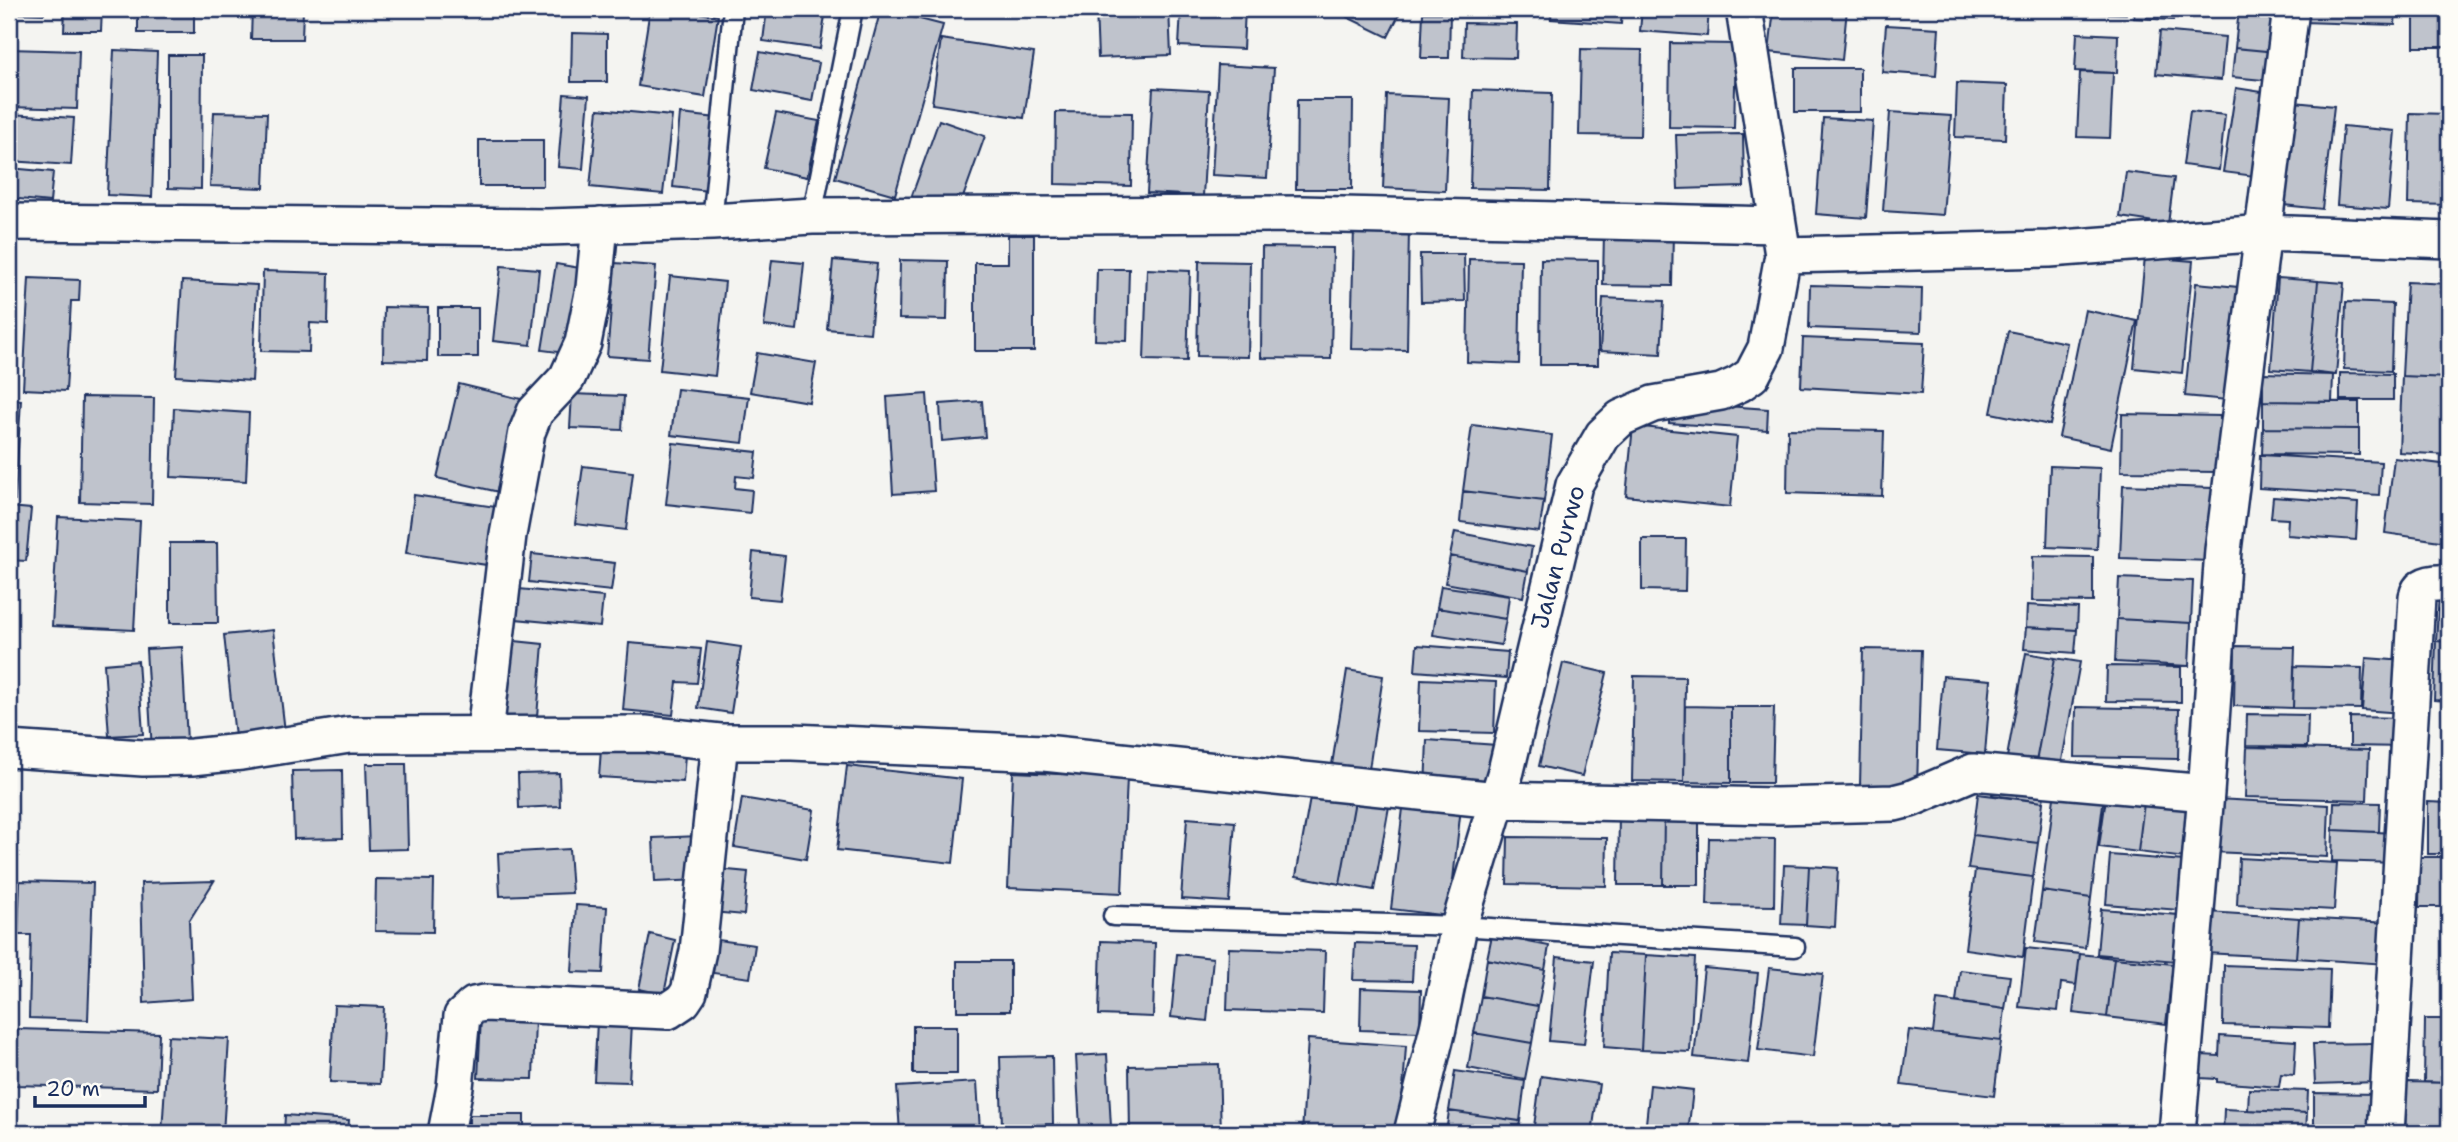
<svg xmlns="http://www.w3.org/2000/svg" width="2458" height="1142" viewBox="0 0 2458 1142" font-family="'Shantell Sans',sans-serif">
<style>
.building{fill:#bfc3cc;stroke:#1b2f5e;stroke-width:2}
.lines{fill:none;stroke-linecap:round;stroke-linejoin:round}
.lane-casing{stroke:#1b2f5e;stroke-width:23}
.street-casing{stroke:#1b2f5e;stroke-width:40}
.lane{stroke:#fdfcf7;stroke-width:18}
.street{stroke:#fdfcf7;stroke-width:35}
.labels{text-anchor:middle;dominant-baseline:central;stroke-width:5;stroke-linejoin:round;paint-order:stroke}
.street-label{font-size:24px;fill:#1b2f5e;stroke:#fdfcf7}
</style>
<rect width="100%" height="100%" fill="#f4f4f1"/>
<filter id="ink" filterUnits="userSpaceOnUse"><feTurbulence type="fractalNoise" baseFrequency=".0143" numOctaves="2"/><feDisplacementMap in="SourceGraphic" scale="14" xChannelSelector="R" yChannelSelector="G"/><feConvolveMatrix kernelMatrix="1 2 1 2 8 2 1 2 1" color-interpolation-filters="sRGB"/></filter>
<g filter="url(#ink)">
<path class="building" d="M 9,9 L 44,9 L 44,14 L 9,13 Z
M 65,9 L 102,9 L 101,31 L 64,31 Z
M 138,9 L 194,9 L 194,33 L 138,33 Z
M 252,9 L 303,9 L 302,39 L 251,39 Z
M 650,9 L 673,9 L 718,16 L 705,97 L 638,86 Z
M 767,9 L 826,9 L 820,49 L 763,41 Z
M 881,9 L 943,25 L 895,195 L 835,178 Z
M 1096,9 L 1169,9 L 1171,55 L 1098,58 Z
M 1181,9 L 1245,9 L 1243,49 L 1179,46 Z
M 1351,9 L 1402,9 L 1388,37 L 1347,17 Z
M 1466,9 L 1537,9 L 1536,17 L 1466,15 Z
M 1552,9 L 1622,9 L 1621,24 L 1551,19 Z
M 1642,9 L 1709,9 L 1707,36 L 1640,31 Z
M 1774,9 L 1847,9 L 1842,60 L 1769,52 Z
M 2088,9 L 2127,9 L 2126,14 L 2088,13 Z
M 2135,9 L 2174,9 L 2173,20 L 2134,18 Z
M 2239,9 L 2280,9 L 2276,52 L 2235,48 Z
M 2304,9 L 2396,9 L 2395,25 L 2303,22 Z
M 2414,9 L 2449,9 L 2449,47 L 2414,47 Z
M 1423,13 L 1450,13 L 1449,58 L 1421,58 Z
M 1464,23 L 1517,24 L 1516,58 L 1463,57 Z
M 1886,25 L 1939,28 L 1936,76 L 1882,72 Z
M 2160,31 L 2225,37 L 2221,80 L 2156,74 Z
M 572,33 L 607,34 L 607,82 L 571,82 Z
M 2077,33 L 2118,35 L 2117,73 L 2075,71 Z
M 941,39 L 1034,53 L 1024,118 L 932,104 Z
M 1670,43 L 1736,44 L 1734,128 L 1669,127 Z
M 2235,48 L 2276,52 L 2273,81 L 2232,77 Z
M 9,49 L 79,51 L 77,109 L 9,107 Z
M 1581,49 L 1642,50 L 1640,136 L 1579,135 Z
M 114,50 L 157,52 L 152,197 L 107,195 Z
M 760,52 L 819,63 L 812,101 L 753,90 Z
M 168,55 L 202,55 L 201,189 L 168,188 Z
M 1218,65 L 1274,68 L 1267,178 L 1212,175 Z
M 1795,68 L 1860,68 L 1860,112 L 1795,112 Z
M 2080,72 L 2113,73 L 2110,138 L 2077,137 Z
M 1957,83 L 2007,85 L 2005,139 L 1955,137 Z
M 1153,88 L 1209,91 L 1203,196 L 1147,193 Z
M 2236,88 L 2275,94 L 2262,177 L 2223,172 Z
M 1473,90 L 1552,93 L 1550,190 L 1470,188 Z
M 564,94 L 589,96 L 583,169 L 558,167 Z
M 1387,95 L 1449,98 L 1445,191 L 1383,188 Z
M 1297,100 L 1353,100 L 1352,189 L 1296,189 Z
M 2294,102 L 2334,106 L 2322,209 L 2283,205 Z
M 598,109 L 672,116 L 663,194 L 590,187 Z
M 2190,111 L 2225,115 L 2219,170 L 2183,165 Z
M 214,112 L 267,113 L 264,188 L 210,186 Z
M 1056,112 L 1132,113 L 1131,186 L 1055,184 Z
M 1890,112 L 1951,116 L 1943,215 L 1883,211 Z
M 776,113 L 819,121 L 807,177 L 764,168 Z
M 2410,113 L 2449,114 L 2449,205 L 2408,204 Z
M 10,114 L 74,118 L 71,165 L 9,161 Z
M 680,114 L 717,118 L 709,191 L 673,187 Z
M 1823,118 L 1873,121 L 1866,218 L 1816,214 Z
M 939,120 L 985,136 L 957,214 L 911,198 Z
M 2343,126 L 2395,131 L 2388,209 L 2337,205 Z
M 1743,134 L 1744,187 L 1678,189 L 1676,135 Z
M 479,140 L 543,140 L 543,186 L 479,186 Z
M 9,168 L 53,172 L 50,202 L 9,198 Z
M 2126,172 L 2174,178 L 2168,224 L 2120,217 Z
M 1354,227 L 1409,228 L 1407,350 L 1351,349 Z
M 1604,230 L 1673,230 L 1672,286 L 1603,285 Z
M 1008,235 L 1034,235 L 1034,351 L 975,351 L 975,263 L 1008,263 Z
M 1262,247 L 1333,248 L 1331,359 L 1261,358 Z
M 1420,254 L 1464,254 L 1465,301 L 1421,302 Z
M 2145,257 L 2193,261 L 2182,373 L 2134,368 Z
M 1469,259 L 1521,260 L 1519,364 L 1467,362 Z
M 1541,259 L 1598,260 L 1598,365 L 1540,365 Z
M 772,260 L 804,263 L 797,330 L 764,326 Z
M 833,260 L 877,264 L 870,333 L 827,329 Z
M 900,260 L 948,261 L 947,320 L 899,319 Z
M 1199,261 L 1250,262 L 1248,357 L 1197,356 Z
M 615,263 L 656,266 L 648,359 L 607,356 Z
M 556,264 L 586,269 L 573,354 L 542,350 Z
M 501,266 L 539,269 L 531,345 L 493,341 Z
M 1097,269 L 1129,269 L 1127,341 L 1095,340 Z
M 1147,269 L 1190,271 L 1187,361 L 1144,360 Z
M 263,271 L 329,273 L 328,324 L 310,323 L 309,352 L 261,351 Z
M 670,276 L 725,282 L 715,376 L 660,370 Z
M 29,278 L 80,280 L 79,301 L 71,301 L 66,391 L 23,389 Z
M 2278,278 L 2318,281 L 2310,372 L 2271,369 Z
M 182,281 L 257,285 L 252,381 L 176,376 Z
M 2318,281 L 2344,283 L 2336,375 L 2310,372 Z
M 2407,282 L 2449,284 L 2449,378 L 2402,376 Z
M 2196,283 L 2249,288 L 2238,401 L 2185,396 Z
M 1810,285 L 1922,288 L 1921,332 L 1809,328 Z
M 1603,298 L 1664,301 L 1661,354 L 1600,351 Z
M 2346,302 L 2393,304 L 2391,371 L 2344,369 Z
M 384,307 L 428,308 L 427,361 L 383,360 Z
M 438,308 L 478,308 L 478,357 L 438,357 Z
M 2085,310 L 2137,321 L 2111,448 L 2059,437 Z
M 2008,331 L 2067,343 L 2050,425 L 1991,413 Z
M 1803,338 L 1924,343 L 1921,394 L 1801,387 Z
M 757,353 L 816,363 L 809,402 L 750,392 Z
M 2263,373 L 2333,375 L 2332,402 L 2263,401 Z
M 2340,373 L 2393,374 L 2393,400 L 2340,400 Z
M 2402,376 L 2449,378 L 2449,455 L 2399,452 Z
M 459,384 L 521,399 L 499,492 L 437,478 Z
M 677,389 L 749,397 L 743,443 L 671,435 Z
M 572,394 L 624,396 L 622,430 L 570,428 Z
M 927,394 L 934,491 L 893,494 L 887,397 Z
M 82,397 L 154,398 L 152,504 L 80,502 Z
M 9,399 L 21,400 L 15,500 L 9,500 Z
M 982,401 L 985,437 L 942,441 L 940,404 Z
M 2263,401 L 2359,402 L 2359,429 L 2263,428 Z
M 1670,402 L 1768,409 L 1767,430 L 1669,423 Z
M 174,408 L 249,413 L 246,481 L 171,477 Z
M 2122,414 L 2220,416 L 2219,472 L 2121,471 Z
M 1472,425 L 1552,435 L 1544,501 L 1463,491 Z
M 1633,426 L 1737,437 L 1730,507 L 1626,496 Z
M 2263,428 L 2359,429 L 2359,455 L 2262,454 Z
M 1788,429 L 1884,431 L 1882,496 L 1787,493 Z
M 673,443 L 757,452 L 754,478 L 736,476 L 735,488 L 752,490 L 750,513 L 666,504 Z
M 2260,455 L 2381,462 L 2379,495 L 2259,488 Z
M 2394,458 L 2449,465 L 2449,522 L 2447,542 L 2385,533 Z
M 583,466 L 633,472 L 626,530 L 575,524 Z
M 2050,466 L 2100,468 L 2097,549 L 2047,547 Z
M 2123,485 L 2213,488 L 2211,561 L 2120,558 Z
M 1463,491 L 1544,501 L 1539,532 L 1460,522 Z
M 414,495 L 496,507 L 487,565 L 406,553 Z
M 2273,497 L 2358,503 L 2356,540 L 2287,535 L 2288,519 L 2271,518 Z
M 9,507 L 31,509 L 26,561 L 9,560 Z
M 58,517 L 140,521 L 134,630 L 52,626 Z
M 1455,532 L 1532,547 L 1528,571 L 1450,556 Z
M 1642,539 L 1686,539 L 1685,591 L 1642,590 Z
M 170,543 L 217,543 L 218,623 L 170,623 Z
M 753,552 L 785,556 L 780,600 L 749,597 Z
M 532,554 L 615,563 L 611,591 L 529,582 Z
M 1450,556 L 1528,571 L 1523,597 L 1445,583 Z
M 2033,556 L 2093,557 L 2093,602 L 2032,601 Z
M 2119,578 L 2193,581 L 2191,623 L 2117,619 Z
M 1441,586 L 1509,596 L 1506,619 L 1437,608 Z
M 519,589 L 603,597 L 600,627 L 516,619 Z
M 2439,595 L 2449,596 L 2449,642 L 2436,641 Z
M 2027,605 L 2078,608 L 2077,630 L 2026,627 Z
M 1437,608 L 1506,619 L 1501,645 L 1433,635 Z
M 2117,619 L 2191,623 L 2189,666 L 2115,662 Z
M 2026,627 L 2077,630 L 2075,653 L 2024,649 Z
M 273,630 L 286,740 L 236,746 L 224,635 Z
M 505,640 L 543,644 L 536,729 L 497,726 Z
M 2436,641 L 2449,642 L 2449,701 L 2434,700 Z
M 707,642 L 741,647 L 731,713 L 698,708 Z
M 629,643 L 701,649 L 697,683 L 677,682 L 673,715 L 623,710 Z
M 1417,645 L 1508,652 L 1506,678 L 1415,671 Z
M 2235,646 L 2295,647 L 2293,708 L 2234,706 Z
M 182,647 L 187,741 L 152,751 L 146,649 Z
M 1863,649 L 1921,650 L 1917,787 L 1860,786 Z
M 2026,653 L 2055,658 L 2036,762 L 2007,757 Z
M 2055,658 L 2080,662 L 2061,766 L 2036,762 Z
M 2366,658 L 2405,661 L 2402,713 L 2362,710 Z
M 138,661 L 143,734 L 109,736 L 104,664 Z
M 1563,663 L 1607,673 L 1582,776 L 1539,766 Z
M 2107,666 L 2181,667 L 2181,702 L 2106,701 Z
M 2294,666 L 2362,668 L 2361,709 L 2293,708 Z
M 1347,670 L 1383,676 L 1368,776 L 1331,771 Z
M 1634,676 L 1685,677 L 1684,782 L 1632,781 Z
M 1943,676 L 1991,680 L 1985,754 L 1937,750 Z
M 1421,679 L 1496,682 L 1494,733 L 1419,731 Z
M 1685,706 L 1731,707 L 1731,783 L 1684,782 Z
M 1731,707 L 1774,707 L 1772,783 L 1731,783 Z
M 2076,707 L 2179,709 L 2178,759 L 2075,757 Z
M 2247,714 L 2308,715 L 2307,747 L 2246,746 Z
M 2350,717 L 2405,718 L 2405,747 L 2350,746 Z
M 602,735 L 686,740 L 683,782 L 599,777 Z
M 1427,740 L 1497,745 L 1495,792 L 1425,789 Z
M 2247,747 L 2369,750 L 2367,800 L 2245,797 Z
M 366,764 L 406,764 L 408,849 L 369,850 Z
M 847,766 L 962,779 L 953,863 L 837,850 Z
M 342,770 L 343,838 L 294,839 L 292,771 Z
M 1013,772 L 1127,777 L 1122,893 L 1008,888 Z
M 559,773 L 560,806 L 519,808 L 518,774 Z
M 1995,776 L 2046,783 L 2043,802 L 1992,795 Z
M 1312,787 L 1356,795 L 1340,884 L 1296,876 Z
M 2055,790 L 2104,796 L 2091,898 L 2042,891 Z
M 1978,794 L 2043,802 L 2038,843 L 1973,835 Z
M 1356,795 L 1390,801 L 1374,890 L 1340,884 Z
M 742,798 L 814,810 L 806,859 L 734,847 Z
M 2106,798 L 2144,803 L 2138,852 L 2099,847 Z
M 2216,799 L 2329,805 L 2327,857 L 2213,852 Z
M 1404,800 L 1461,807 L 1449,916 L 1391,909 Z
M 2334,802 L 2380,803 L 2379,832 L 2333,830 Z
M 2428,802 L 2449,803 L 2449,854 L 2428,854 Z
M 2144,803 L 2191,809 L 2185,858 L 2138,852 Z
M 1619,814 L 1664,815 L 1663,885 L 1618,885 Z
M 1664,815 L 1699,815 L 1699,885 L 1663,885 Z
M 1187,818 L 1235,822 L 1229,902 L 1181,899 Z
M 2333,830 L 2396,833 L 2396,863 L 2332,861 Z
M 1973,835 L 2038,843 L 2033,877 L 1968,869 Z
M 699,836 L 701,880 L 655,882 L 653,838 Z
M 1508,837 L 1607,838 L 1606,886 L 1507,884 Z
M 1709,838 L 1775,839 L 1774,906 L 1707,905 Z
M 569,849 L 572,893 L 500,896 L 498,853 Z
M 2110,855 L 2184,861 L 2179,910 L 2106,904 Z
M 2420,857 L 2449,857 L 2449,907 L 2419,907 Z
M 2239,858 L 2337,863 L 2334,910 L 2237,905 Z
M 1784,865 L 1809,866 L 1806,925 L 1781,924 Z
M 1809,866 L 1838,868 L 1835,927 L 1806,925 Z
M 717,869 L 748,872 L 744,915 L 712,912 Z
M 1975,870 L 2033,877 L 2023,957 L 1965,949 Z
M 376,879 L 434,880 L 433,932 L 375,931 Z
M 20,881 L 93,883 L 88,1020 L 29,1018 L 31,935 L 18,935 Z
M 214,881 L 189,921 L 192,999 L 144,1003 L 141,883 Z
M 2042,891 L 2091,898 L 2085,948 L 2035,942 Z
M 576,905 L 607,907 L 603,973 L 572,972 Z
M 2101,909 L 2179,915 L 2176,961 L 2097,954 Z
M 2208,912 L 2299,918 L 2296,958 L 2206,953 Z
M 2299,918 L 2389,923 L 2387,964 L 2296,958 Z
M 9,923 L 12,923 L 12,1016 L 9,1016 Z
M 650,934 L 675,940 L 664,994 L 639,989 Z
M 1492,935 L 1549,946 L 1545,970 L 1487,959 Z
M 718,940 L 755,945 L 750,978 L 713,973 Z
M 1101,941 L 1155,943 L 1153,1017 L 1099,1015 Z
M 1355,943 L 1414,945 L 1412,981 L 1353,980 Z
M 1229,948 L 1325,951 L 1323,1013 L 1227,1010 Z
M 2026,948 L 2080,954 L 2076,985 L 2061,983 L 2058,1011 L 2019,1007 Z
M 1609,953 L 1646,955 L 1641,1050 L 1604,1047 Z
M 1177,954 L 1213,958 L 1207,1021 L 1171,1017 Z
M 2080,954 L 2114,958 L 2107,1017 L 2073,1013 Z
M 1646,955 L 1695,958 L 1690,1052 L 1641,1050 Z
M 1557,957 L 1594,961 L 1584,1044 L 1549,1041 Z
M 2114,958 L 2173,964 L 2166,1024 L 2107,1017 Z
M 1487,959 L 1545,970 L 1538,1006 L 1481,996 Z
M 957,961 L 1010,961 L 1010,1011 L 957,1011 Z
M 2224,965 L 2330,969 L 2328,1028 L 2223,1025 Z
M 1704,968 L 1758,973 L 1748,1063 L 1694,1057 Z
M 1769,968 L 1823,974 L 1813,1057 L 1758,1050 Z
M 1960,970 L 2010,976 L 2005,1009 L 1956,1002 Z
M 1361,988 L 1421,990 L 1420,1032 L 1360,1030 Z
M 1481,996 L 1538,1006 L 1532,1043 L 1474,1033 Z
M 1937,1000 L 2005,1009 L 2001,1041 L 1933,1033 Z
M 334,1005 L 384,1007 L 380,1084 L 330,1082 Z
M 481,1017 L 535,1019 L 533,1079 L 478,1078 Z
M 2425,1019 L 2449,1019 L 2449,1083 L 2424,1082 Z
M 597,1021 L 632,1022 L 629,1082 L 594,1081 Z
M 913,1026 L 957,1026 L 957,1074 L 913,1074 Z
M 17,1029 L 159,1033 L 157,1089 L 15,1085 Z
M 1909,1030 L 2001,1041 L 1994,1096 L 1901,1085 Z
M 1474,1033 L 1532,1043 L 1525,1079 L 1468,1068 Z
M 168,1036 L 229,1039 L 223,1133 L 162,1133 Z
M 2220,1036 L 2296,1041 L 2294,1075 L 2281,1074 L 2279,1087 L 2217,1082 L 2217,1079 L 2200,1078 L 2201,1055 L 2219,1056 Z
M 1308,1039 L 1406,1046 L 1400,1133 L 1302,1133 Z
M 2376,1043 L 2377,1082 L 2315,1084 L 2313,1044 Z
M 1107,1054 L 1111,1127 L 1080,1128 L 1076,1056 Z
M 1052,1056 L 1053,1124 L 1002,1126 L 1000,1057 Z
M 1219,1064 L 1221,1133 L 1130,1133 L 1129,1066 Z
M 1455,1071 L 1525,1081 L 1520,1121 L 1449,1111 Z
M 1541,1076 L 1599,1084 L 1592,1133 L 1533,1133 Z
M 977,1082 L 980,1131 L 900,1133 L 897,1087 Z
M 2407,1082 L 2449,1083 L 2449,1130 L 2405,1129 Z
M 1650,1085 L 1693,1090 L 1688,1133 L 1645,1133 Z
M 2249,1089 L 2308,1091 L 2307,1113 L 2248,1110 Z
M 2314,1093 L 2378,1094 L 2377,1133 L 2314,1133 Z
M 2224,1109 L 2307,1113 L 2306,1133 L 2223,1133 Z
M 1449,1111 L 1520,1121 L 1518,1133 L 1446,1133 Z
M 285,1115 L 349,1120 L 348,1133 L 284,1133 Z
M 469,1115 L 524,1115 L 524,1133 L 469,1133 Z
M 1889,1124 L 1926,1130 L 1926,1133 L 1887,1133 Z"/>
<g class="lines">
<defs>
<path id="lane" d="M 812,216 L 853,9
M 712,222 L 733,9
M 1113,916 L 1459,926 L 1795,947"/>
<path id="street" d="M 9,222 L 547,227 L 712,222 L 812,216 L 1300,214 L 1777,225
M 1783,255 L 2049,249 L 2265,233 L 2449,240
M 485,733 L 508,535 L 527,432 L 535,412 L 567,378 L 583,343 L 594,288 L 600,225
M 9,749 L 143,758 L 192,757 L 241,752 L 349,735 L 645,734 L 720,742 L 792,742 L 1044,753 L 1497,800 L 1776,806 L 1894,803 L 1910,799 L 1973,772 L 2206,793
M 446,1133 L 455,1087 L 462,1016 L 474,1005 L 485,1003 L 668,1011 L 683,1001 L 689,992 L 698,951 L 720,742
M 1412,1133 L 1438,1028 L 1459,926 L 1506,771 L 1574,485 L 1603,435 L 1621,418 L 1653,404 L 1721,392 L 1739,384 L 1752,375 L 1766,348 L 1783,255 L 1744,9
M 2177,1133 L 2206,793 L 2223,550 L 2291,9
M 2386,1133 L 2417,597 C 2420,582 2436,582 2449,583"/>
</defs>
<use href="#lane" class="lane-casing"/>
<use href="#street" class="street-casing"/>
<use href="#lane" class="lane"/>
<use href="#street" class="street"/>
</g>
</g>
<g class="labels">
<g class="street-label">
<text transform="translate(1558 557) rotate(-75)">Jalan Purwo</text>
</g>
</g>
<rect width="2458" height="1142" fill="none" stroke="#fdfcf7" stroke-width="35"/>
<rect x="18" y="18" width="2423" height="1107" fill="none" stroke="#1b2f5e" stroke-width="2.5" filter="url(#ink)"/>
<path d="M35 1096v10h110v-10" fill="none" stroke="#1b2f5e" stroke-width="3.5"/>
<text x="46" y="1096" font-size="21" fill="#1b2f5e" stroke="#fdfcf7" stroke-width="5" paint-order="stroke">20 m</text>
</svg>
